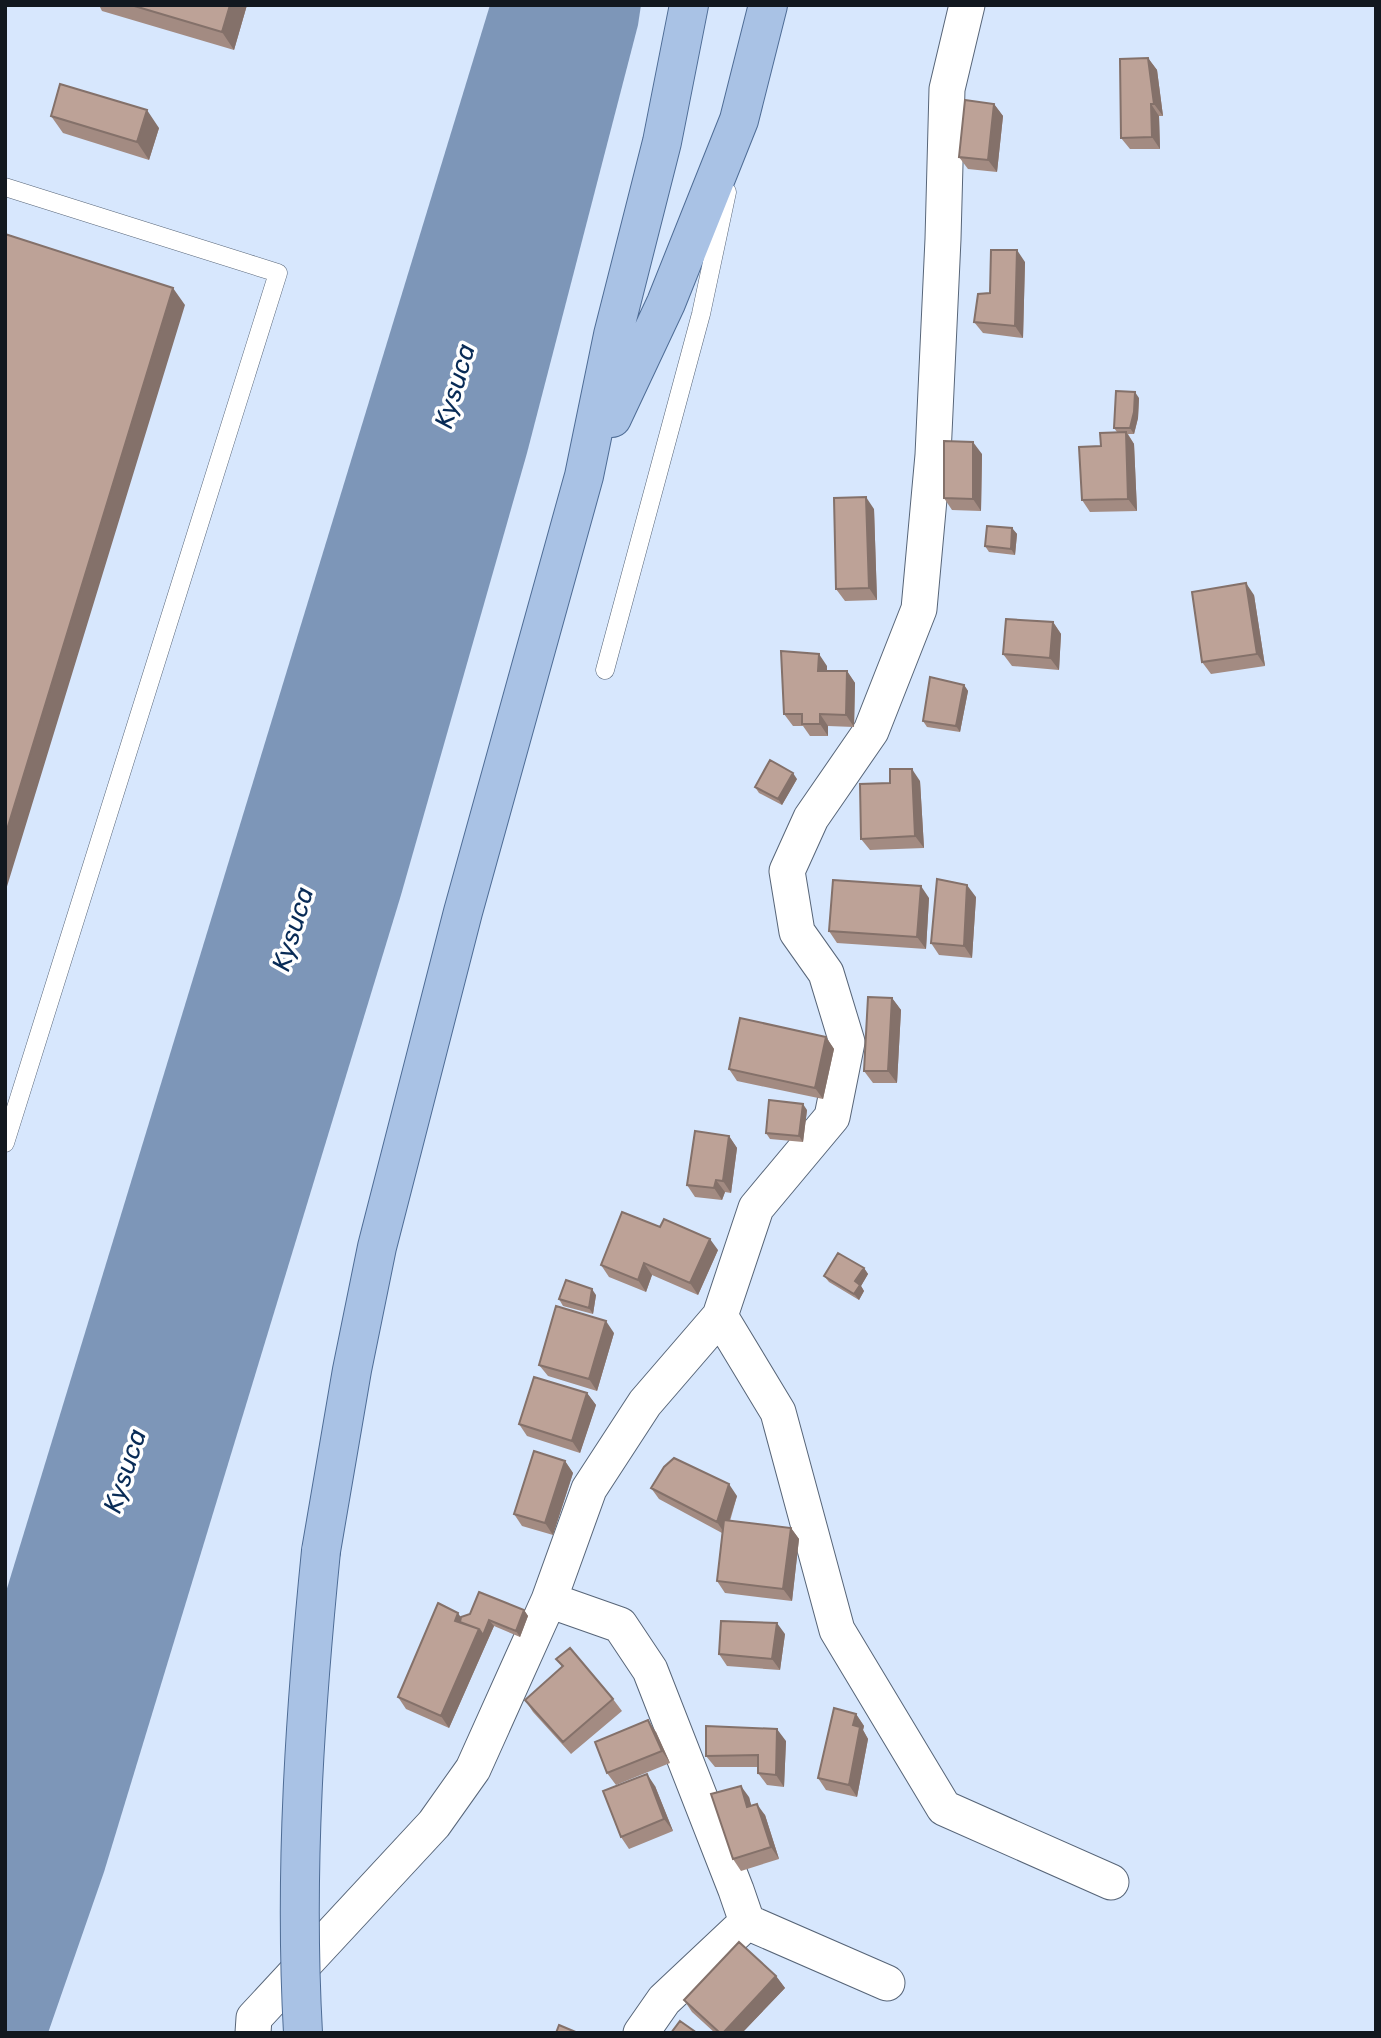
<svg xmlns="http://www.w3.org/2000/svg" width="1381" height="2038" viewBox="0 0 1381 2038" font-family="Rubik,sans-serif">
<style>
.water{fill:#7d96b8}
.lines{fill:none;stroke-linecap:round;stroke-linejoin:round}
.lane-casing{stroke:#576578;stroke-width:19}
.street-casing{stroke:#576578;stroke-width:37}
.primary-casing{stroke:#4e6c95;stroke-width:40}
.lane{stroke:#fff;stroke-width:18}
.street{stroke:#fff;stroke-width:35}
.primary{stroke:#a9c2e5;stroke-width:38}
.primary-bridge-casing{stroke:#4e6c95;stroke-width:40;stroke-linecap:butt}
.primary-bridge{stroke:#a9c2e5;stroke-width:38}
.wall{fill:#a38b82}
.shaded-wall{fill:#84716a}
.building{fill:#bda297;stroke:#84716a;stroke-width:2}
.labels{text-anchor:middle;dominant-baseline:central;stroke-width:7;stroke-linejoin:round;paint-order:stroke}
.water-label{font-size:26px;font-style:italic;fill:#082b56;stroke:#fff}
</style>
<rect width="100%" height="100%" fill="#d7e7fd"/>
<path class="water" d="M 490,5 L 641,5 L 638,25 L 527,453 L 401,895 L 104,1872 L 48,2033 L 5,2033 L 5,1595 Z"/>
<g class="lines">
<defs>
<path id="lane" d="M 5,187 L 278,273 L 5,1143
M 605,670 L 701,314 L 727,192"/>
<path id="street" d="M 720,1316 L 778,1412 L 837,1630 L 944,1808 L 1111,1882
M 549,1600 L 620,1625 L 650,1670 L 736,1890 L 747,1922 L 887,1983
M 253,2033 L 254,2018 L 434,1824 L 473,1769 L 549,1600 L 589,1489 L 645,1403 L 720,1316 L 756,1208 L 832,1117 L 847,1042 L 826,973 L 797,932 L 787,871 L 811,818 L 871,731 L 919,609 L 933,455 L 943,239 L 947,89 L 967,5
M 641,2033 L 664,2000 L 747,1922"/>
<path id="primary" d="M 612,418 L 666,303 L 739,120 L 768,5
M 321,1551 L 352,1370 L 377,1247 L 463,912 L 584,476 L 613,335 L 662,142 L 689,5"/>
</defs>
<use href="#lane" class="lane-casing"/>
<use href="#street" class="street-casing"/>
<use href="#primary" class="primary-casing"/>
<use href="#lane" class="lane"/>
<use href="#street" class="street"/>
<use href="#primary" class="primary"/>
<defs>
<path id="primary-bridge" d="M 303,2033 C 294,1871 305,1711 321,1551"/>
</defs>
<use href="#primary-bridge" class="primary-bridge-casing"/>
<use href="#primary-bridge" class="primary-bridge"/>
</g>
<path class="wall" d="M 99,5 L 247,5 L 234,50 L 102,11 Z
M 1148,58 L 1157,70 L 1163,116 L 1159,116 L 1160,149 L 1130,149 L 1121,138 Z
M 994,104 L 1003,116 L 997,172 L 968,169 L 959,157 Z
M 51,116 L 159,128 L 149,160 L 63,133 Z
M 1025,262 L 1023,338 L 983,333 L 974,322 L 990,293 Z
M 1139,398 L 1138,418 L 1134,434 L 1128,434 L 1134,444 L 1137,511 L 1090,512 L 1082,500 L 1101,446 L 1117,432 L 1114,428 Z
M 982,454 L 981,511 L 952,510 L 944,498 Z
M 874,509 L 877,600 L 845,601 L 836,589 Z
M 1012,528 L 1017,534 L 1015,555 L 989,552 L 985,546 Z
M 1254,595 L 1265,666 L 1211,674 L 1202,662 Z
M 1053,622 L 1061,634 L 1059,670 L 1012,666 L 1003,654 Z
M 827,666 L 827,671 L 847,671 L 855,683 L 854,727 L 828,726 L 828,736 L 810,736 L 803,726 L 793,726 L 784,714 Z
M 964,685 L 968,691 L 960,732 L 927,727 L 923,721 Z
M 797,779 L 782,805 L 759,793 L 755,787 Z
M 920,781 L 924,848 L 870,850 L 861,839 Z
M 976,897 L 972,958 L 939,955 L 931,943 Z
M 929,898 L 926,949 L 837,943 L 829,931 Z
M 892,998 L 901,1010 L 897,1083 L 873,1083 L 864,1071 Z
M 826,1037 L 834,1049 L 823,1099 L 737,1081 L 729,1069 Z
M 807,1110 L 803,1142 L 770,1139 L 766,1133 Z
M 729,1136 L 737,1148 L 731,1193 L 725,1192 L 722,1200 L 695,1197 L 687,1185 Z
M 718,1250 L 698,1295 L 652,1275 L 646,1292 L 609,1277 L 601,1265 Z
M 864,1268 L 868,1274 L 861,1286 L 864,1291 L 859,1300 L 829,1282 L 824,1276 Z
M 596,1295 L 593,1314 L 563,1306 L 559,1299 Z
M 614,1333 L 597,1391 L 548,1376 L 539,1365 Z
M 587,1393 L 596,1405 L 580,1453 L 527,1436 L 519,1424 Z
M 565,1461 L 573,1473 L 553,1535 L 522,1526 L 514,1514 Z
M 651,1488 L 737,1496 L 730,1521 L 791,1528 L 799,1539 L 792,1601 L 725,1593 L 717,1581 L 722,1533 L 659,1499 Z
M 524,1610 L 528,1616 L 520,1637 L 494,1626 L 449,1728 L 406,1709 L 398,1697 L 461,1617 Z
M 785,1634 L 780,1670 L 727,1666 L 719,1654 Z
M 556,1659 L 613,1699 L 622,1711 L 571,1754 L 533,1712 L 525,1700 L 562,1667 Z
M 856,1714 L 864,1726 L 863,1730 L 868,1739 L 857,1797 L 826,1790 L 818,1778 Z
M 656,1732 L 670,1763 L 616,1785 L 607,1773 Z
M 786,1741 L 784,1787 L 767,1785 L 758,1773 L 758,1767 L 715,1767 L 706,1756 Z
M 655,1786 L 673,1831 L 629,1849 L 621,1837 Z
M 749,1797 L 751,1806 L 765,1815 L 779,1859 L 741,1871 L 733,1859 Z
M 776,1976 L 785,1988 L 742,2033 L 715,2033 L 692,2012 L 684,2000 Z"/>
<path class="shaded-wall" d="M 230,5 L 247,5 L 234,50 L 222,32 Z
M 1148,58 L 1157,70 L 1163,116 L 1154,104 Z
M 994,104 L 1003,116 L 997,172 L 988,160 Z
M 1151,104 L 1159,116 L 1160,149 L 1152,137 Z
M 147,110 L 159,128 L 149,160 L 137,142 Z
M 1017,250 L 1025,262 L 1023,338 L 1015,326 Z
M 173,288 L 185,305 L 5,893 L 5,836 Z
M 1135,392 L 1139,398 L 1138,418 L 1134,434 L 1130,428 Z
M 1126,432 L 1134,444 L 1137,511 L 1128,499 Z
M 973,442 L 982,454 L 981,511 L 973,499 Z
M 866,497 L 874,509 L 877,600 L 869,588 Z
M 1012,528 L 1017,534 L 1015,555 L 1011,549 Z
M 1246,583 L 1254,595 L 1265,666 L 1257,654 Z
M 1053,622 L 1061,634 L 1059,670 L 1050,658 Z
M 819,654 L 827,666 L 827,683 L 818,671 Z
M 847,671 L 855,683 L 854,727 L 846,715 Z
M 964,685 L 968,691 L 960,732 L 956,726 Z
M 820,714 L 828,726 L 828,736 L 820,724 Z
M 912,769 L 920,781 L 924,848 L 915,836 Z
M 793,773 L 797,779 L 782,805 L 778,799 Z
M 967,885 L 976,897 L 972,958 L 964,946 Z
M 921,886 L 929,898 L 926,949 L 917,937 Z
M 892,998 L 901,1010 L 897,1083 L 888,1071 Z
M 826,1037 L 834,1049 L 823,1099 L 815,1088 Z
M 803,1104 L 807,1110 L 803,1142 L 799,1136 Z
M 729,1136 L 737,1148 L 731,1193 L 723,1181 Z
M 716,1180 L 725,1192 L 722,1200 L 714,1188 Z
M 710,1239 L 718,1250 L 698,1295 L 690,1283 Z
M 644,1263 L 652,1275 L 646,1292 L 638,1280 Z
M 864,1268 L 868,1274 L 861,1286 L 864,1291 L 859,1300 L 854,1294 L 855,1281 Z
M 592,1289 L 596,1295 L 593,1314 L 589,1308 Z
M 606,1321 L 614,1333 L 597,1391 L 589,1379 Z
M 587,1393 L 596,1405 L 580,1453 L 572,1441 Z
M 565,1461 L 573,1473 L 553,1535 L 545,1523 Z
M 729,1484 L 737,1496 L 725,1534 L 717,1522 Z
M 791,1528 L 799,1539 L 792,1601 L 783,1589 Z
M 524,1610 L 528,1616 L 520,1637 L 516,1631 Z
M 458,1613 L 466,1625 L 455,1621 Z
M 489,1620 L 494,1626 L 449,1728 L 441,1716 L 479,1629 Z
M 777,1623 L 785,1634 L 780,1670 L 772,1659 Z
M 856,1714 L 864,1726 L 863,1730 L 868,1739 L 857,1797 L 849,1785 L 853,1725 Z
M 648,1720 L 656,1732 L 670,1763 L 662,1751 Z
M 777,1729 L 786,1741 L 784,1787 L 776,1775 Z
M 647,1774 L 655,1786 L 673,1831 L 664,1819 Z
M 741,1786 L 749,1797 L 755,1819 L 747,1807 Z
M 757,1804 L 765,1815 L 779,1859 L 771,1847 Z
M 776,1976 L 785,1988 L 742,2033 L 723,2033 Z"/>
<path class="building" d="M 131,5 L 230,5 L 222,32 Z
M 1148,58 L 1154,104 L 1151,104 L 1152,137 L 1121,138 L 1120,59 Z
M 60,84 L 147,110 L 137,142 L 51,116 Z
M 965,100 L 994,104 L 988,160 L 959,157 Z
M 5,234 L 173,288 L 5,836 Z
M 991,250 L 1017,250 L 1015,326 L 974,322 L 978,294 L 990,293 Z
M 1116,391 L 1135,392 L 1134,412 L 1130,428 L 1114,428 Z
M 1126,432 L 1128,499 L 1082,500 L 1079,447 L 1101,446 L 1100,433 Z
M 944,441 L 973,442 L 973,499 L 944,498 Z
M 866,497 L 869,588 L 836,589 L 834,498 Z
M 987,526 L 1012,528 L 1011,549 L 985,546 Z
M 1246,583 L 1257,654 L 1202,662 L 1192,592 Z
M 1006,619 L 1053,622 L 1050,658 L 1003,654 Z
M 781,651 L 819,654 L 818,671 L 847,671 L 846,715 L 820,714 L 820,724 L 802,724 L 802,714 L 784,714 Z
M 930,677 L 964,685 L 956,726 L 923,721 Z
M 770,760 L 793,773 L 778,799 L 755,787 Z
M 890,769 L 912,769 L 915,836 L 861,839 L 860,784 L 890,783 Z
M 937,879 L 967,885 L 964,946 L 931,943 Z
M 833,880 L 921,886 L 917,937 L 829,931 Z
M 868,997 L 892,998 L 888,1071 L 864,1071 Z
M 740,1018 L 826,1037 L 815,1088 L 729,1069 Z
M 769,1100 L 803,1104 L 799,1136 L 766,1133 Z
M 695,1131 L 729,1136 L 723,1181 L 716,1180 L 714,1188 L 687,1185 Z
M 622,1212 L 660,1227 L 664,1219 L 710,1239 L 690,1283 L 644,1263 L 638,1280 L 601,1265 Z
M 838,1253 L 864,1268 L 855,1281 L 860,1285 L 854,1294 L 824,1276 Z
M 566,1280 L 592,1289 L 589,1308 L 559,1299 Z
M 556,1306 L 606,1321 L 589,1379 L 539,1365 Z
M 534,1377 L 587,1393 L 572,1441 L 519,1424 Z
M 534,1451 L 565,1461 L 545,1523 L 514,1514 Z
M 674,1458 L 729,1484 L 717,1522 L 651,1488 L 664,1467 Z
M 724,1520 L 791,1528 L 783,1589 L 717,1581 Z
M 479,1592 L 524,1610 L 516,1631 L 489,1620 L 483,1635 L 479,1629 L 460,1622 L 461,1617 L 470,1614 Z
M 438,1603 L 458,1613 L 455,1621 L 479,1629 L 441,1716 L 398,1697 Z
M 721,1621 L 777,1623 L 772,1659 L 719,1654 Z
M 570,1648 L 613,1699 L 563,1742 L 525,1700 L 563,1666 L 556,1659 Z
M 834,1708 L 856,1714 L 853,1725 L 860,1727 L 849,1785 L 818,1778 Z
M 648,1720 L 662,1751 L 607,1773 L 595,1742 Z
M 706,1726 L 777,1729 L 776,1775 L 758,1773 L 758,1755 L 706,1756 Z
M 647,1774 L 664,1819 L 621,1837 L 603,1791 Z
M 741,1786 L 747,1807 L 757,1804 L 771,1847 L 733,1859 L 711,1794 Z
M 739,1942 L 776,1976 L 723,2033 L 720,2033 L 684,2000 Z
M 680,2021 L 697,2033 L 671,2033 Z
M 559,2025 L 578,2033 L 556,2033 Z"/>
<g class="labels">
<g class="water-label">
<text transform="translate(455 386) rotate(-74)">Kysuca</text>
<text transform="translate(293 929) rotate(-73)">Kysuca</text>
<text transform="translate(125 1471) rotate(-72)">Kysuca</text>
</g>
</g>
<rect width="1381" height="2038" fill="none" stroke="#12181f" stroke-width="14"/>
</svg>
